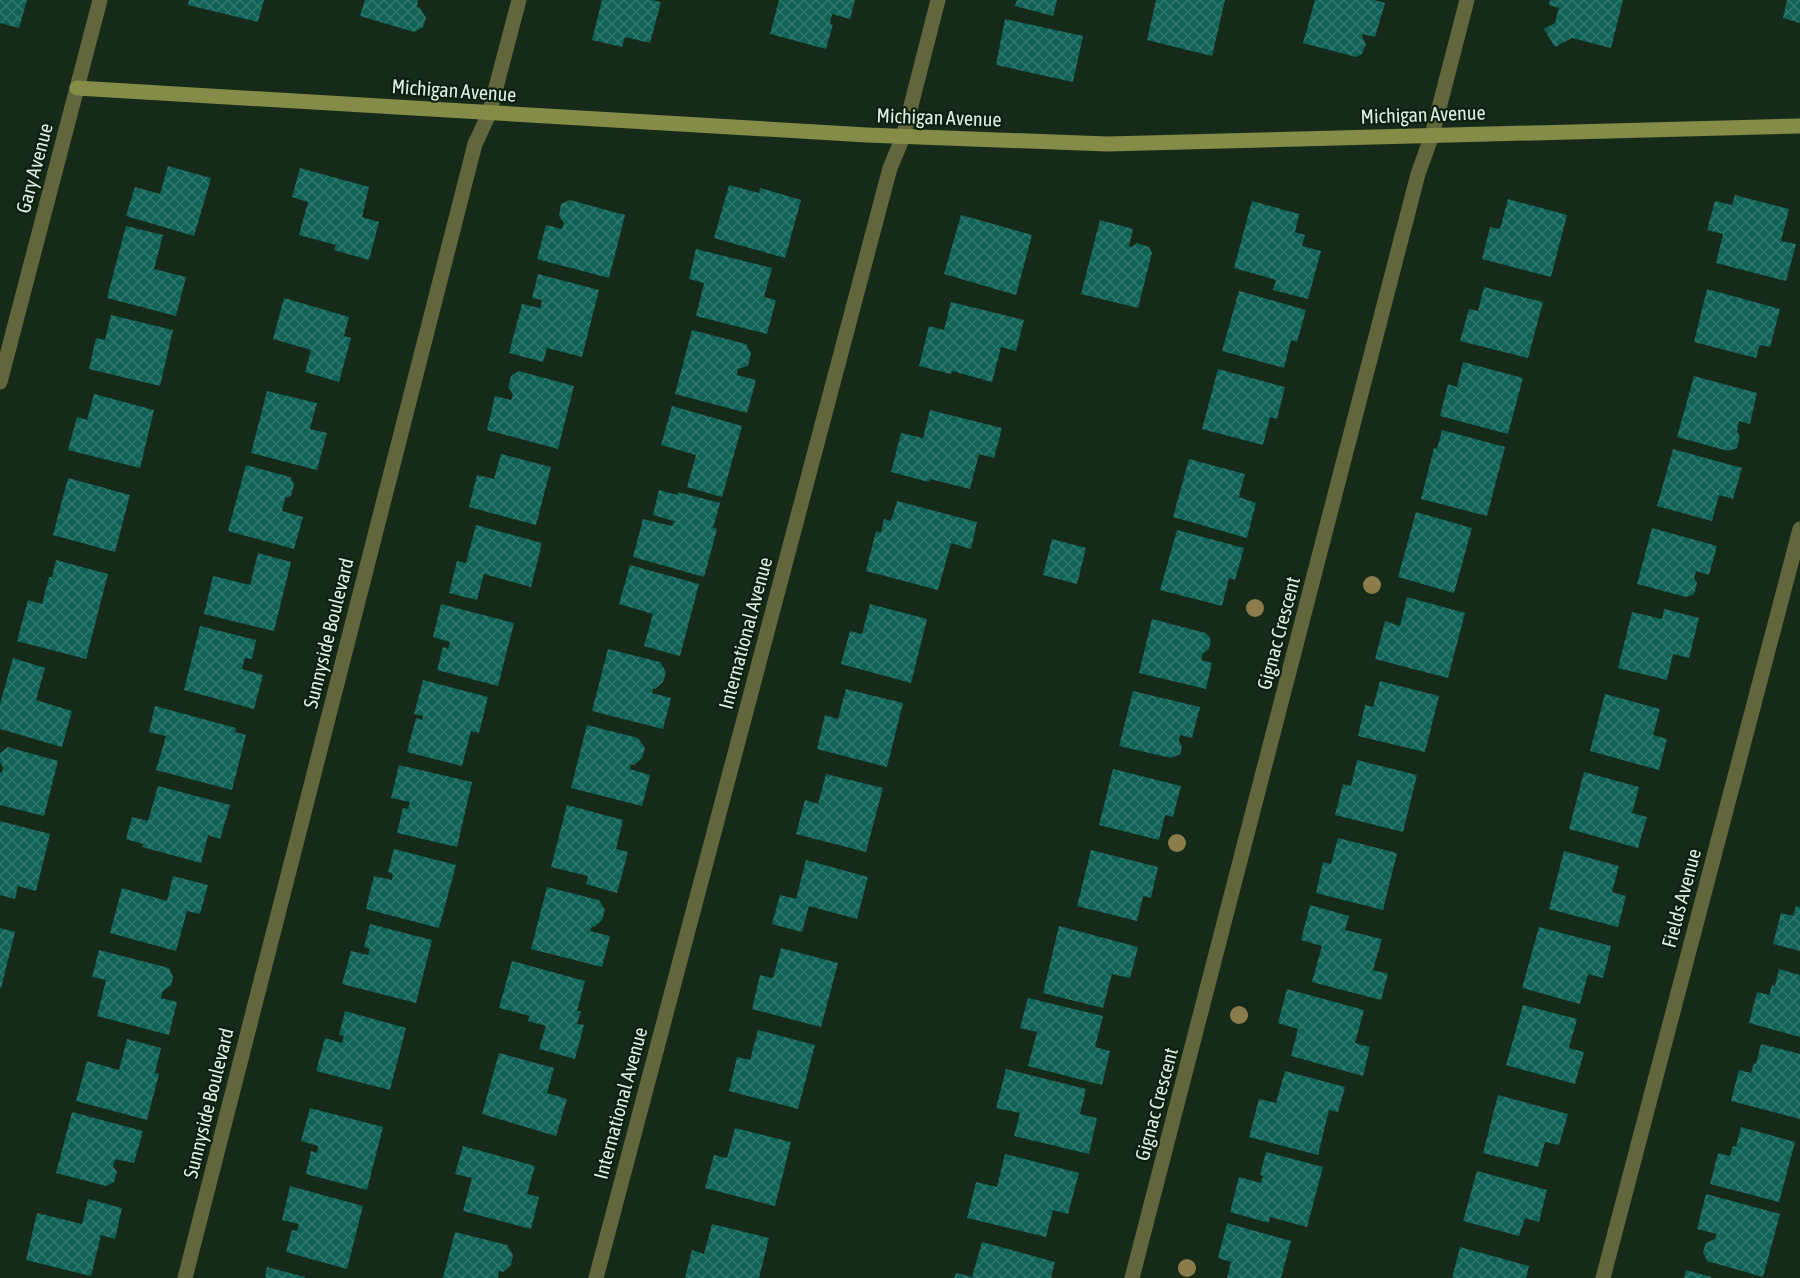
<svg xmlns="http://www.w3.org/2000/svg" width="1800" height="1278" viewBox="0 0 1800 1278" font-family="'Asap Condensed',sans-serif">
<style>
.building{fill:url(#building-cross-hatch)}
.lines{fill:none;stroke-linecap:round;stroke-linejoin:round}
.street{stroke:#62663d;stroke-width:15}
.secondary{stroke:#858c48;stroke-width:15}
.tree{fill:#8b7c4c}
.labels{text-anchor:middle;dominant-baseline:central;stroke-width:4.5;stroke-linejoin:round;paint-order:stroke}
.street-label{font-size:20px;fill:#e0ede1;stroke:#0c2010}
</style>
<defs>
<pattern id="building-cross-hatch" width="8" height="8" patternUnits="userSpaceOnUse" patternTransform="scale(1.5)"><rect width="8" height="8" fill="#106156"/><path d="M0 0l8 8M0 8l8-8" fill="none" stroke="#32786e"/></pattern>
</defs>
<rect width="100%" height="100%" fill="#162a19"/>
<path class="building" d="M 0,0 L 27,0 L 19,28 L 0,23 Z
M 189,0 L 264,0 L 258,22 L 188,5 Z
M 365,0 L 418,0 L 417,7 L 420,8 L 426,18 L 423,27 L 414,32 L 360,16 Z
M 602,0 L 652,0 L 661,2 L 650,43 L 625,37 L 622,47 L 592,40 Z
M 779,0 L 855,0 L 850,19 L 832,14 L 830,24 L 833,24 L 826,49 L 770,34 Z
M 1017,0 L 1057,0 L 1053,16 L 1015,6 Z
M 1156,0 L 1225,0 L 1212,56 L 1147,40 Z
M 1315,0 L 1374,0 L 1385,3 L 1375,37 L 1363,34 L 1362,37 L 1366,44 L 1362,54 L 1356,57 L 1303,43 Z
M 1550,0 L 1623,0 L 1611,48 L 1572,38 L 1555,47 L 1544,29 L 1555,23 L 1559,8 L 1549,5 Z
M 1787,0 L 1800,0 L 1800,23 L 1783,18 Z
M 1005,19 L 1083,36 L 1073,82 L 996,65 Z
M 168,166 L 211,178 L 194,236 L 126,216 L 135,187 L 160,194 Z
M 300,168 L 369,187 L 362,217 L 379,222 L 369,260 L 334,250 L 336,245 L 299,235 L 308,202 L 292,197 Z
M 729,185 L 759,193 L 760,188 L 801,200 L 785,258 L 714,238 Z
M 1735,195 L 1789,209 L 1781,241 L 1796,244 L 1786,281 L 1716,263 L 1723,234 L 1707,230 L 1715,201 L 1732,205 Z
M 1508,199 L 1567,215 L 1551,277 L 1482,259 L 1490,227 L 1500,229 Z
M 570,200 L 625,215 L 609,278 L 537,259 L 546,225 L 562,229 L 564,223 L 559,216 L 561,204 Z
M 1252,201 L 1299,214 L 1295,232 L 1305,235 L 1302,246 L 1321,251 L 1308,299 L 1273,290 L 1276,280 L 1234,268 Z
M 961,215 L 1032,235 L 1016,295 L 944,274 Z
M 1100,220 L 1133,229 L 1129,246 L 1132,247 L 1137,243 L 1149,247 L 1152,253 L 1138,308 L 1081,294 Z
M 126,226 L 163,235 L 154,269 L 186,277 L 176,316 L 107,298 Z
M 696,249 L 772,268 L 764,297 L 776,300 L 767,334 L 696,316 L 704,283 L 689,279 Z
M 538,274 L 599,290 L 582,357 L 547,348 L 543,362 L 509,353 L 522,304 L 540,308 L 542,300 L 532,298 Z
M 1484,287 L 1543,302 L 1528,358 L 1460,341 L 1469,309 L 1478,311 Z
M 1707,289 L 1780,309 L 1770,347 L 1760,345 L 1756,358 L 1694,342 Z
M 1239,291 L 1306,310 L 1297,342 L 1291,340 L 1284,368 L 1222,351 Z
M 284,298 L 349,317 L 344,336 L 351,338 L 339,382 L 305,372 L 311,350 L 273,339 Z
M 951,302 L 1024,320 L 1016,351 L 1001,347 L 992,382 L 952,371 L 951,374 L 919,366 L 929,326 L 944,330 Z
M 111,315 L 173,330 L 160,386 L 89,369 L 96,338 L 105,340 Z
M 692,330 L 746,344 L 751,353 L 748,366 L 738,369 L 737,375 L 756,380 L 747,413 L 675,394 Z
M 1463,362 L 1523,378 L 1508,434 L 1440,416 L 1448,384 L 1457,387 Z
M 1218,369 L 1285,387 L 1277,419 L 1270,417 L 1263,445 L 1202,429 Z
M 519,371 L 574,386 L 558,449 L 487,430 L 495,396 L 511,400 L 513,394 L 508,387 L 511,376 Z
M 1694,376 L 1757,393 L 1750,424 L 1739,421 L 1737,432 L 1740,436 L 1737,448 L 1728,451 L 1677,437 Z
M 267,391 L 317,403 L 310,429 L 327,433 L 317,470 L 251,453 Z
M 94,394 L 154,410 L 140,468 L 68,450 L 77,417 L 87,420 Z
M 672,406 L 742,426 L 722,497 L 687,487 L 696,455 L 661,445 Z
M 930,410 L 1002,428 L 994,458 L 979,454 L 970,489 L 930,479 L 929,482 L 891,472 L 901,433 L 923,438 Z
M 1442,430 L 1505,447 L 1487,516 L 1421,499 L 1434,448 L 1437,449 Z
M 1673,449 L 1742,468 L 1733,499 L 1719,495 L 1712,521 L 1657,506 Z
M 501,454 L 551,467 L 536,525 L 469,507 L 477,475 L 494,479 Z
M 1189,459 L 1245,474 L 1239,497 L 1256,503 L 1247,538 L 1173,517 Z
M 246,465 L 290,477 L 294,484 L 291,496 L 285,498 L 282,511 L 303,517 L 294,549 L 228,531 Z
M 68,478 L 130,495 L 115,552 L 53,535 Z
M 659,490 L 677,495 L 678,492 L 720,503 L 713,528 L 717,529 L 704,577 L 633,557 L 643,519 L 672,526 L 674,521 L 653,515 Z
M 897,501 L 977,522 L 971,549 L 951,543 L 938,590 L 866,571 L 876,531 L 881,533 L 884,519 L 891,521 Z
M 1416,512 L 1472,528 L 1454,593 L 1398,577 Z
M 476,525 L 542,543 L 531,587 L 484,574 L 477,600 L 449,593 L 457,561 L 466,563 Z
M 1652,528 L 1717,546 L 1709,575 L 1696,571 L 1694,578 L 1697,583 L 1694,594 L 1686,597 L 1637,584 Z
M 1177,530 L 1244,548 L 1235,580 L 1229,578 L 1222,606 L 1160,590 Z
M 1052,539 L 1086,548 L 1077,584 L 1043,575 Z
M 258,553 L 291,562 L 274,631 L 204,614 L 213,576 L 250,585 Z
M 56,560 L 108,574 L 86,659 L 17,641 L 28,600 L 42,604 L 49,577 L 52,577 Z
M 630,565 L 699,584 L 680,656 L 644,646 L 653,614 L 619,604 Z
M 1407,597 L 1465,613 L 1448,678 L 1375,659 L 1385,621 L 1400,626 Z
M 441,604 L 514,623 L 498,686 L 437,670 L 443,647 L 448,649 L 450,642 L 433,637 Z
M 870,604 L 927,619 L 911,683 L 841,664 L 850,631 L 862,634 Z
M 1664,609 L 1699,618 L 1689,658 L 1673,654 L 1667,680 L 1618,668 L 1632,612 L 1662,619 Z
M 1152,619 L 1206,633 L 1211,640 L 1209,649 L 1203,653 L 1201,660 L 1212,663 L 1206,689 L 1139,673 Z
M 200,626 L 256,640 L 252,659 L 245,658 L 242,669 L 263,675 L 254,709 L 184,690 Z
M 608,649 L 660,662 L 666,672 L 663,682 L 655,689 L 653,688 L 652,693 L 671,698 L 663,729 L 592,711 Z
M 13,658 L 45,668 L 36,700 L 72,711 L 62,747 L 0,729 L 0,704 Z
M 423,680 L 488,697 L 479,733 L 471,731 L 462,766 L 407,752 L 416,718 L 422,720 L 423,716 L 414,714 Z
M 1380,681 L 1439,696 L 1425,752 L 1358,736 L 1365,705 L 1373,707 Z
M 846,689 L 903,703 L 887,767 L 817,749 L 825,715 L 838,719 Z
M 1133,691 L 1200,707 L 1192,738 L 1180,735 L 1179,741 L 1182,746 L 1180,754 L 1171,758 L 1119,746 Z
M 1605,694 L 1660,709 L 1653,735 L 1667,739 L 1659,770 L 1590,751 Z
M 155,706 L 236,728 L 235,732 L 246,735 L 232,790 L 156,770 L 166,736 L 149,732 Z
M 587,725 L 638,738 L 645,748 L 642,758 L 634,765 L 631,764 L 630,769 L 650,775 L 642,806 L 571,788 Z
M 8,747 L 58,761 L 44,816 L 0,805 L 0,772 L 2,773 L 3,767 L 0,762 L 0,753 Z
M 1357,760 L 1417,775 L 1403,832 L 1335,815 L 1343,784 L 1351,786 Z
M 399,765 L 472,782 L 457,847 L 397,833 L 403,808 L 408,809 L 410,802 L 391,798 Z
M 1113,769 L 1181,786 L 1173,817 L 1165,815 L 1159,840 L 1099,825 Z
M 1584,772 L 1639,787 L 1632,813 L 1647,817 L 1638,848 L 1569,829 Z
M 826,774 L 883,788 L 866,852 L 796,834 L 805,800 L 818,804 Z
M 158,786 L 230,805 L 220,839 L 208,835 L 201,863 L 142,847 L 143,844 L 126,839 L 132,817 L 148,821 Z
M 567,805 L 623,820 L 616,849 L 628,852 L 617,893 L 586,884 L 588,876 L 551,867 Z
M 0,821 L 50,834 L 36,891 L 18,886 L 15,899 L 0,895 Z
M 1338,838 L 1397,853 L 1383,910 L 1316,893 L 1323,862 L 1331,864 Z
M 394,849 L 456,865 L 439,928 L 366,909 L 374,876 L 392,880 L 393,874 L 388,872 Z
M 1091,850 L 1158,867 L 1151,898 L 1143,896 L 1137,921 L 1077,906 Z
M 1564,851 L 1619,866 L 1612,892 L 1626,896 L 1618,927 L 1549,909 Z
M 806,860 L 868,877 L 857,919 L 809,906 L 802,932 L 772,924 L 780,895 L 796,899 Z
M 173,876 L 208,885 L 200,914 L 187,911 L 176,951 L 110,933 L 122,888 L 167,901 Z
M 547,887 L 599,900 L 605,910 L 602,920 L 594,927 L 592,926 L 590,931 L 610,936 L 602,967 L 531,949 Z
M 1310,905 L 1349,916 L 1345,930 L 1382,939 L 1373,970 L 1388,974 L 1381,1000 L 1312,982 L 1322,946 L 1301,940 Z
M 1796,906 L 1800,907 L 1800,951 L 1773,944 L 1781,913 L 1793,916 Z
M 370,924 L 432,940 L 416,1003 L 342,984 L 351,951 L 368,955 L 370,949 L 364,947 Z
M 1059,926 L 1138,947 L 1130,978 L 1112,974 L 1103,1008 L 1043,993 Z
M 1539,927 L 1611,946 L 1603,978 L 1588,974 L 1580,1004 L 1522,988 Z
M 0,928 L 15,932 L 1,988 L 0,988 Z
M 781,948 L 838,963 L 821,1027 L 752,1009 L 760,975 L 773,978 Z
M 99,950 L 169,968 L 173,977 L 171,985 L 163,991 L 161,998 L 177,1002 L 169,1035 L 97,1016 L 106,980 L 92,977 Z
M 512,961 L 585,981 L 577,1011 L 581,1011 L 577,1024 L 584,1025 L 575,1059 L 539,1049 L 546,1026 L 528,1021 L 530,1016 L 499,1008 Z
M 1779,969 L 1800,975 L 1800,1037 L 1749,1023 L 1757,992 L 1769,995 L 1772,985 L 1775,986 Z
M 1287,989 L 1364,1010 L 1355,1043 L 1370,1047 L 1363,1076 L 1291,1056 L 1298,1029 L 1278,1023 Z
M 1028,998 L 1103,1016 L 1095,1047 L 1110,1051 L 1102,1085 L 1028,1066 L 1037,1032 L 1020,1028 Z
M 1523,1005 L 1577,1019 L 1569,1048 L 1584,1052 L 1575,1084 L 1506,1065 Z
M 345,1011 L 406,1028 L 390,1090 L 316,1071 L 325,1038 L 342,1043 L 344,1036 L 339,1035 Z
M 758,1030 L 815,1045 L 798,1109 L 729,1091 L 737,1057 L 750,1060 Z
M 127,1039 L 161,1048 L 155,1073 L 159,1074 L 147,1120 L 76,1101 L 87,1061 L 119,1070 Z
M 1761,1044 L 1800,1054 L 1800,1119 L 1731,1101 L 1739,1070 L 1751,1073 L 1754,1063 L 1756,1064 Z
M 499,1053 L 554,1068 L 547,1093 L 567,1099 L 556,1136 L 482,1114 Z
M 1006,1069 L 1086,1089 L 1080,1114 L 1097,1118 L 1089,1154 L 1014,1136 L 1020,1113 L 996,1108 Z
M 1285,1071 L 1345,1087 L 1338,1112 L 1329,1110 L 1318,1155 L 1249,1137 L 1259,1099 L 1276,1103 Z
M 1498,1095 L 1568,1114 L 1559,1145 L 1545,1142 L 1538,1167 L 1483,1153 Z
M 310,1108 L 383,1127 L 367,1190 L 306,1174 L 311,1151 L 317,1153 L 318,1146 L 301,1141 Z
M 72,1112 L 143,1131 L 134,1163 L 115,1159 L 113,1166 L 117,1172 L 114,1182 L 106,1186 L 56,1173 Z
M 1741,1127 L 1795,1142 L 1779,1202 L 1710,1184 L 1718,1153 L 1730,1156 L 1733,1146 L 1736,1147 Z
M 735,1128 L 791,1142 L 775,1206 L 705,1188 L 714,1155 L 727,1158 Z
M 463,1146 L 535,1166 L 527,1194 L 539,1197 L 531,1229 L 463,1211 L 472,1178 L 455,1174 Z
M 1266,1152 L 1323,1167 L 1307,1227 L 1270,1217 L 1269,1223 L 1230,1212 L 1239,1177 L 1261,1183 L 1263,1176 L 1260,1175 Z
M 1005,1154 L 1079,1173 L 1068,1214 L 1053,1210 L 1046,1237 L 967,1218 L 976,1182 L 997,1187 Z
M 1477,1171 L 1547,1190 L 1539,1222 L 1525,1218 L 1519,1236 L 1463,1221 Z
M 290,1186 L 363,1206 L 347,1269 L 286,1252 L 292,1230 L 297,1231 L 299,1224 L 282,1220 Z
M 1706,1194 L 1780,1214 L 1763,1277 L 1707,1261 L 1703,1252 L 1706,1243 L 1715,1239 L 1717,1234 L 1697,1229 Z
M 88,1199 L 122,1208 L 115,1239 L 101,1235 L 91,1276 L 26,1260 L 37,1213 L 82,1224 Z
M 1227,1223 L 1291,1241 L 1281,1278 L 1227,1278 L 1231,1262 L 1218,1258 Z
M 712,1224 L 769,1238 L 759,1278 L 685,1278 L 692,1250 L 704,1254 Z
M 455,1232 L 507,1245 L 513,1255 L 511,1265 L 503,1272 L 499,1271 L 498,1278 L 443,1278 Z
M 982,1242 L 1055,1262 L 1051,1278 L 954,1278 L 956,1273 L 972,1277 Z
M 1460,1247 L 1529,1266 L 1526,1278 L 1452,1278 Z
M 267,1267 L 305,1277 L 305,1278 L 265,1278 Z
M 1686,1270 L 1711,1277 L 1711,1278 L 1684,1278 Z"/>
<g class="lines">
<path class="street" d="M 0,382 L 100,0
M 185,1278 L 475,144 L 489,114 L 519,0
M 596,1278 L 890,168 L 903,137 L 938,0
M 1132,1278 L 1418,174 L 1432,135 L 1467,0
M 1603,1278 L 1800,529"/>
<path class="secondary" d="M 77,88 L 867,135 L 1107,144 L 1800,126"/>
</g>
<g class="tree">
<circle cx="1372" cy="585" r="9"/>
<circle cx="1255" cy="608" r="9"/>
<circle cx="1177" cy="843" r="9"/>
<circle cx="1239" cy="1015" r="9"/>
<circle cx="1187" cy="1268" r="9"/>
</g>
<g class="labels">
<g class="street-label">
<text transform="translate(454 90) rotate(4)">Michigan Avenue</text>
<text transform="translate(1423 114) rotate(-2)">Michigan Avenue</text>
<text transform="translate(939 117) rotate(2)">Michigan Avenue</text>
<text transform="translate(34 168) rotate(-75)">Gary Avenue</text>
<text transform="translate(328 633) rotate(-76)">Sunnyside Boulevard</text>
<text transform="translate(745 633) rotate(-75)">International Avenue</text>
<text transform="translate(1278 633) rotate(-75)">Gignac Crescent</text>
<text transform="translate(1681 898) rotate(-75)">Fields Avenue</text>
<text transform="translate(208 1103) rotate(-76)">Sunnyside Boulevard</text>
<text transform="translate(620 1103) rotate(-75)">International Avenue</text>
<text transform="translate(1156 1104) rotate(-75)">Gignac Crescent</text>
</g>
</g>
</svg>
